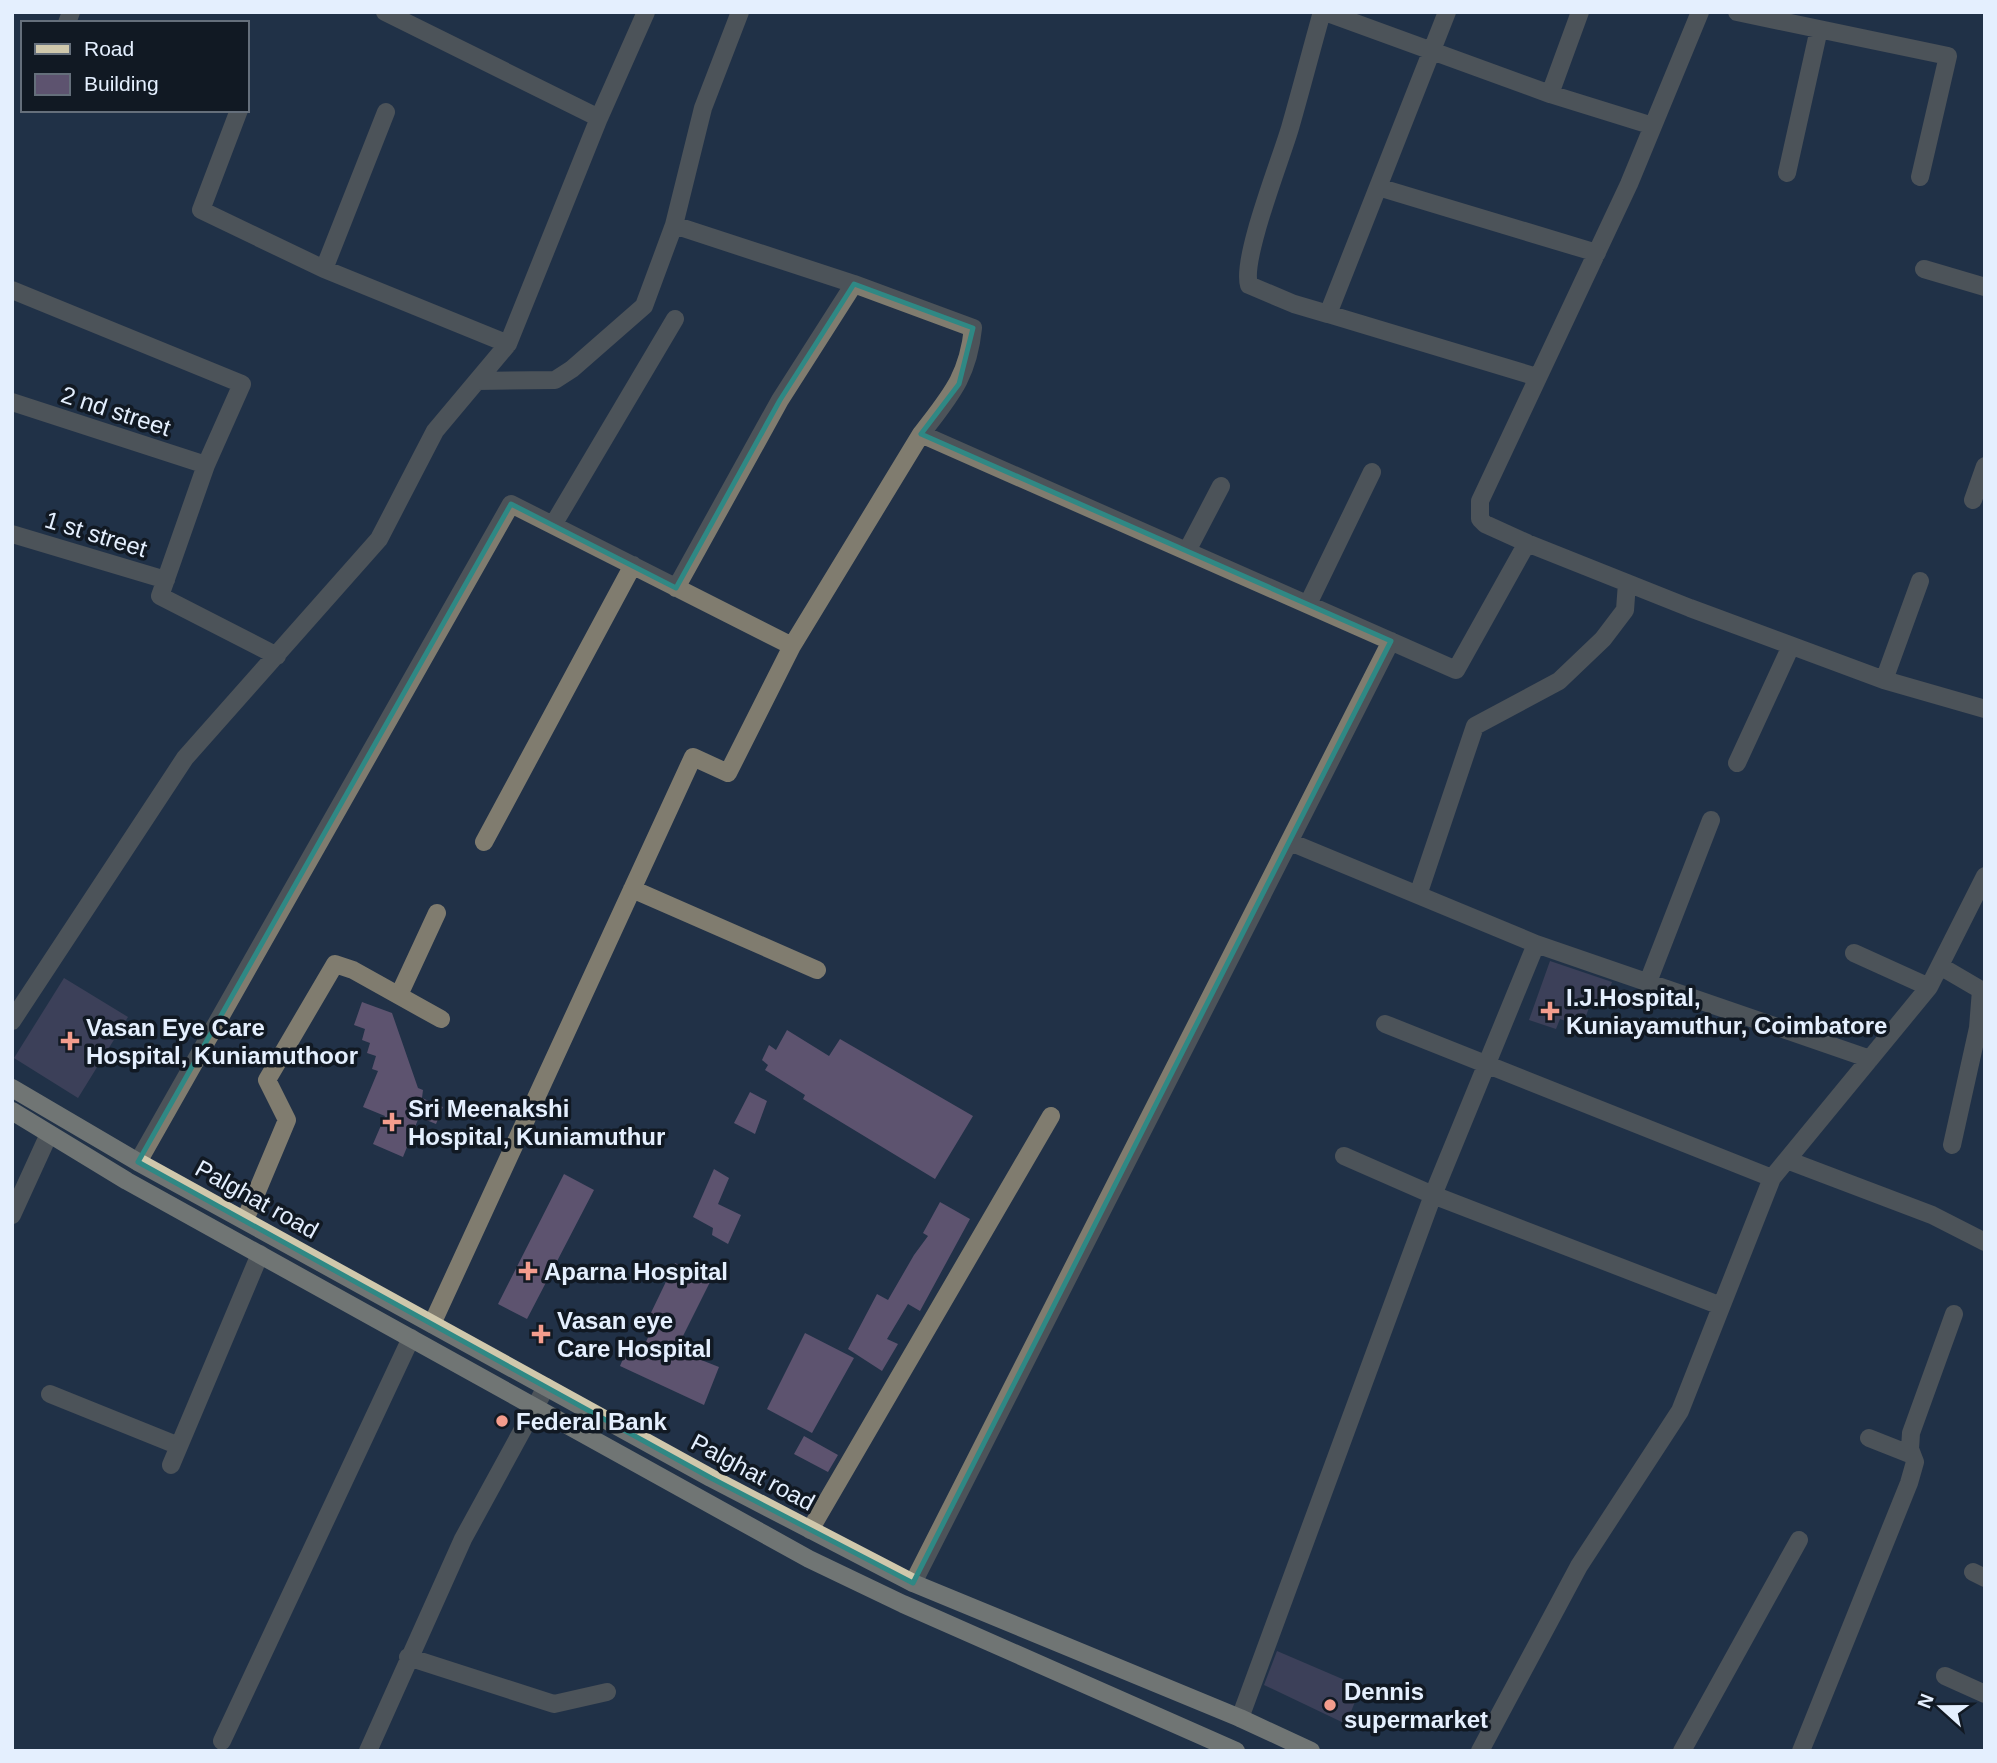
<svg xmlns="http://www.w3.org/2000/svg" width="1997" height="1763" viewBox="0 0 1997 1763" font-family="Helvetica,sans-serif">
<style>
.building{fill:#5d536f}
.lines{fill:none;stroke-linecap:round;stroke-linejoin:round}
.minor{stroke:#807c6f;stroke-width:18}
.major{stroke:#d0c8ac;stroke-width:18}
.marked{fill:none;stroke:#2f8884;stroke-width:5;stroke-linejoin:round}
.poi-dot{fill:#f49d8d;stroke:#111923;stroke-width:2.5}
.labels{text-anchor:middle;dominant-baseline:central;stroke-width:7;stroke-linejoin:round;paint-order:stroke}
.street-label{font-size:24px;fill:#e4effe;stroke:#111923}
.poi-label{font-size:24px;font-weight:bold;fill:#e4effe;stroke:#111923;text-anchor:start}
</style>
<rect width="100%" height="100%" fill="#213147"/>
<path class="building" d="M 1550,961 L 1612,982 L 1603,1006 L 1591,1002 L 1582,1027 L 1560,1019 L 1556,1029 L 1529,1020 Z
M 64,978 L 128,1017 L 78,1098 L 14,1058 Z
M 362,1002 L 392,1013 L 418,1088 L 423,1090 L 422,1098 L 443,1107 L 436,1124 L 419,1117 L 403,1157 L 373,1144 L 385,1116 L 363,1107 L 378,1071 L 372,1069 L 376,1056 L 367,1053 L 370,1043 L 362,1040 L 365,1029 L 354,1025 Z
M 787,1030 L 829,1056 L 840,1039 L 973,1116 L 935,1179 L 803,1099 L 805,1095 L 765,1070 L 768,1065 L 762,1060 L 769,1045 L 776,1050 Z
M 750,1092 L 767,1101 L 755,1134 L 734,1123 Z
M 714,1169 L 729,1178 L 718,1204 L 741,1215 L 728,1244 L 712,1235 L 713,1228 L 693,1217 Z
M 564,1174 L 594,1190 L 527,1319 L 498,1304 Z
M 940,1202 L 970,1219 L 920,1311 L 908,1304 L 887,1339 L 898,1344 L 882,1371 L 848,1349 L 877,1294 L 888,1300 L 914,1255 L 928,1236 L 923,1233 Z
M 675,1263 L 711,1280 L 676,1350 L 719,1367 L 704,1405 L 620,1366 L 628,1347 L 641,1353 L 654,1324 L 647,1321 Z
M 805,1333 L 854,1358 L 812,1433 L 767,1409 Z
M 804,1436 L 838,1455 L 828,1472 L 794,1454 Z
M 1277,1651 L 1361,1687 L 1346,1724 L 1264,1685 Z"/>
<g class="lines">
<path class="minor" d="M 385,12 L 599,118
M 1322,12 C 1311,51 1301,90 1290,128 C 1281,159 1241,259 1249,285 L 1294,304 L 1328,314
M 1325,12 L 1550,94 L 1653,126
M 1447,12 L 1328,314 L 1537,377
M 1737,12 L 1948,56 L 1920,177
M 67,23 L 71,12
M 1550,94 L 1580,12
M 239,110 L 201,210 L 324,269 L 508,344
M 1787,173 L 1819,29
M 1378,187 L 1597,253
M 674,225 L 703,108 L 740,12
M 324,269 L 386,112
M 1924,269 L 1985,287
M 12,290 L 242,384 L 206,465 L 160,596 L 277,656
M 477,381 L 555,380 L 572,369 L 644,306 L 674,225 L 854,284 L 973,328 C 968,377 950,396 921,434
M 12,402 L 206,465
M 1973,500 L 1985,466
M 553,525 L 675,319
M 12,534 L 166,580
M 1527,543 L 1485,524 L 1480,519 L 1480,501 L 1629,184 L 1700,12
M 1187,551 L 1221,486
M 676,588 L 780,400 L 854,284
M 1308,604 L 1372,472
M 1884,680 L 1920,581
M 1737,763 L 1791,646
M 484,842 L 633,565
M 632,889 L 817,970
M 1418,895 L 1475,726 L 1559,681 L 1603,639 L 1625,610 L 1627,583
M 1536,944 L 1870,1059
M 1854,953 L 1929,987
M 1940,966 L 1981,990 L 1978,1028 L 1952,1145
M 1648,982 L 1711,820
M 399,995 L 437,913
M 12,1021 L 185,758 L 379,539 L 435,431 L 508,344 L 599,118 L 646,12
M 1385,1024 L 1772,1178
M 1344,1156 L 1433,1195 L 1721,1306
M 1787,1160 L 1932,1215 L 1985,1242
M 138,1162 L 511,504 L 792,646 L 921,434 L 1456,670 L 1527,543 L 1690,608 L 1884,680 L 1985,709
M 12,1215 L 49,1134
M 245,1220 L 287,1120 L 267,1080 L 335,964 L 353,970 L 441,1019
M 432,1324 L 693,757 L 728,773 L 792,646
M 50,1394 L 179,1446
M 1869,1438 L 1912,1455
M 171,1465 L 260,1254
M 810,1530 L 1051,1116
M 1973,1572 L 1985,1578
M 913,1583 L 1391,641
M 408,1657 L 554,1704 L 607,1692
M 1945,1676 L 1985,1694
M 1240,1718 L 1433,1195 L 1536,944 L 1290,842
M 222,1741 L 411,1338
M 368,1751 L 463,1539 L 546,1387
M 1480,1751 L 1579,1566 L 1680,1411 L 1772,1178 L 1929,987 L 1985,876
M 1682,1751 L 1799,1540
M 1801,1751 L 1909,1483 L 1915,1462 L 1910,1449 L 1911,1433 L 1954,1314"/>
<path class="major" d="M 12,1088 L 138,1162 L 711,1478 L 913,1583 L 1240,1718 L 1311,1751
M 12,1111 L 127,1181 L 809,1559 L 903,1604 L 1236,1751"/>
</g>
<path d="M0 0H1997V1763H0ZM 854,284 L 973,328 L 959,384 L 921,434 L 1391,641 L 913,1583 L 711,1478 L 138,1162 L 511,504 L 676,588 L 780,400 Z" fill="#213147" fill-opacity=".55" fill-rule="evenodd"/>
<path class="marked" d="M 854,284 L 973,328 L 959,384 L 921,434 L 1391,641 L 913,1583 L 711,1478 L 138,1162 L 511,504 L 676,588 L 780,400 Z"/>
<g class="poi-dot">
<path d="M1546.5 1000.5h7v7h7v7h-7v7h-7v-7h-7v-7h7z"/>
<path d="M66.5 1030.5h7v7h7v7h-7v7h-7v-7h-7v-7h7z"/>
<path d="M388.5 1111.5h7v7h7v7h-7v7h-7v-7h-7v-7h7z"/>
<path d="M524.5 1260.5h7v7h7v7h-7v7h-7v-7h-7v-7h7z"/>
<path d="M537.5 1323.5h7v7h7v7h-7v7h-7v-7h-7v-7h7z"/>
<circle cx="502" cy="1421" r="7"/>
<circle cx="1330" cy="1705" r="7"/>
</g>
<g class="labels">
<g class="street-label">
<text transform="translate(116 411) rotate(18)">2 nd street</text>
<text transform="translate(96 534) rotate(17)">1 st street</text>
<text transform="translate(257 1199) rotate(29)">Palghat road</text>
<text transform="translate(753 1472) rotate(28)">Palghat road</text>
</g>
<g class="poi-label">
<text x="1566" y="997">I.J.Hospital,<tspan x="1566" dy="28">Kuniayamuthur, Coimbatore</tspan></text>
<text x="86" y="1027">Vasan Eye Care<tspan x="86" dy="28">Hospital, Kuniamuthoor</tspan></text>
<text x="408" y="1108">Sri Meenakshi<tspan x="408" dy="28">Hospital, Kuniamuthur</tspan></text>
<text x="544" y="1271">Aparna Hospital</text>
<text x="557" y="1320">Vasan eye<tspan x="557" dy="28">Care Hospital</tspan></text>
<text x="516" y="1421">Federal Bank</text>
<text x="1344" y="1691">Dennis<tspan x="1344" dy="28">supermarket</tspan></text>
</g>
</g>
<rect width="1997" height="1763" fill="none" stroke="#e4effe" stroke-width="28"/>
<rect x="21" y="21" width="228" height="91" fill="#111923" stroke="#656f7b" stroke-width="2"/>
<rect x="35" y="44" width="35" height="10" fill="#d0c8ac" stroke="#656f7b" stroke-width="2"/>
<text x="84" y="56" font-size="21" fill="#e4effe">Road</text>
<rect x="35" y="74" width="35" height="21" fill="#5d536f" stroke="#656f7b" stroke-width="2"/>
<text x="84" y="91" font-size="21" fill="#e4effe">Building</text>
<g transform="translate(1941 1707) rotate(291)" stroke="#111923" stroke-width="5" paint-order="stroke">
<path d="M0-5L12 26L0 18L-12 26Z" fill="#e4effe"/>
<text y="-10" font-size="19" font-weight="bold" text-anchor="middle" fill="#e4effe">N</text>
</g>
</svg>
